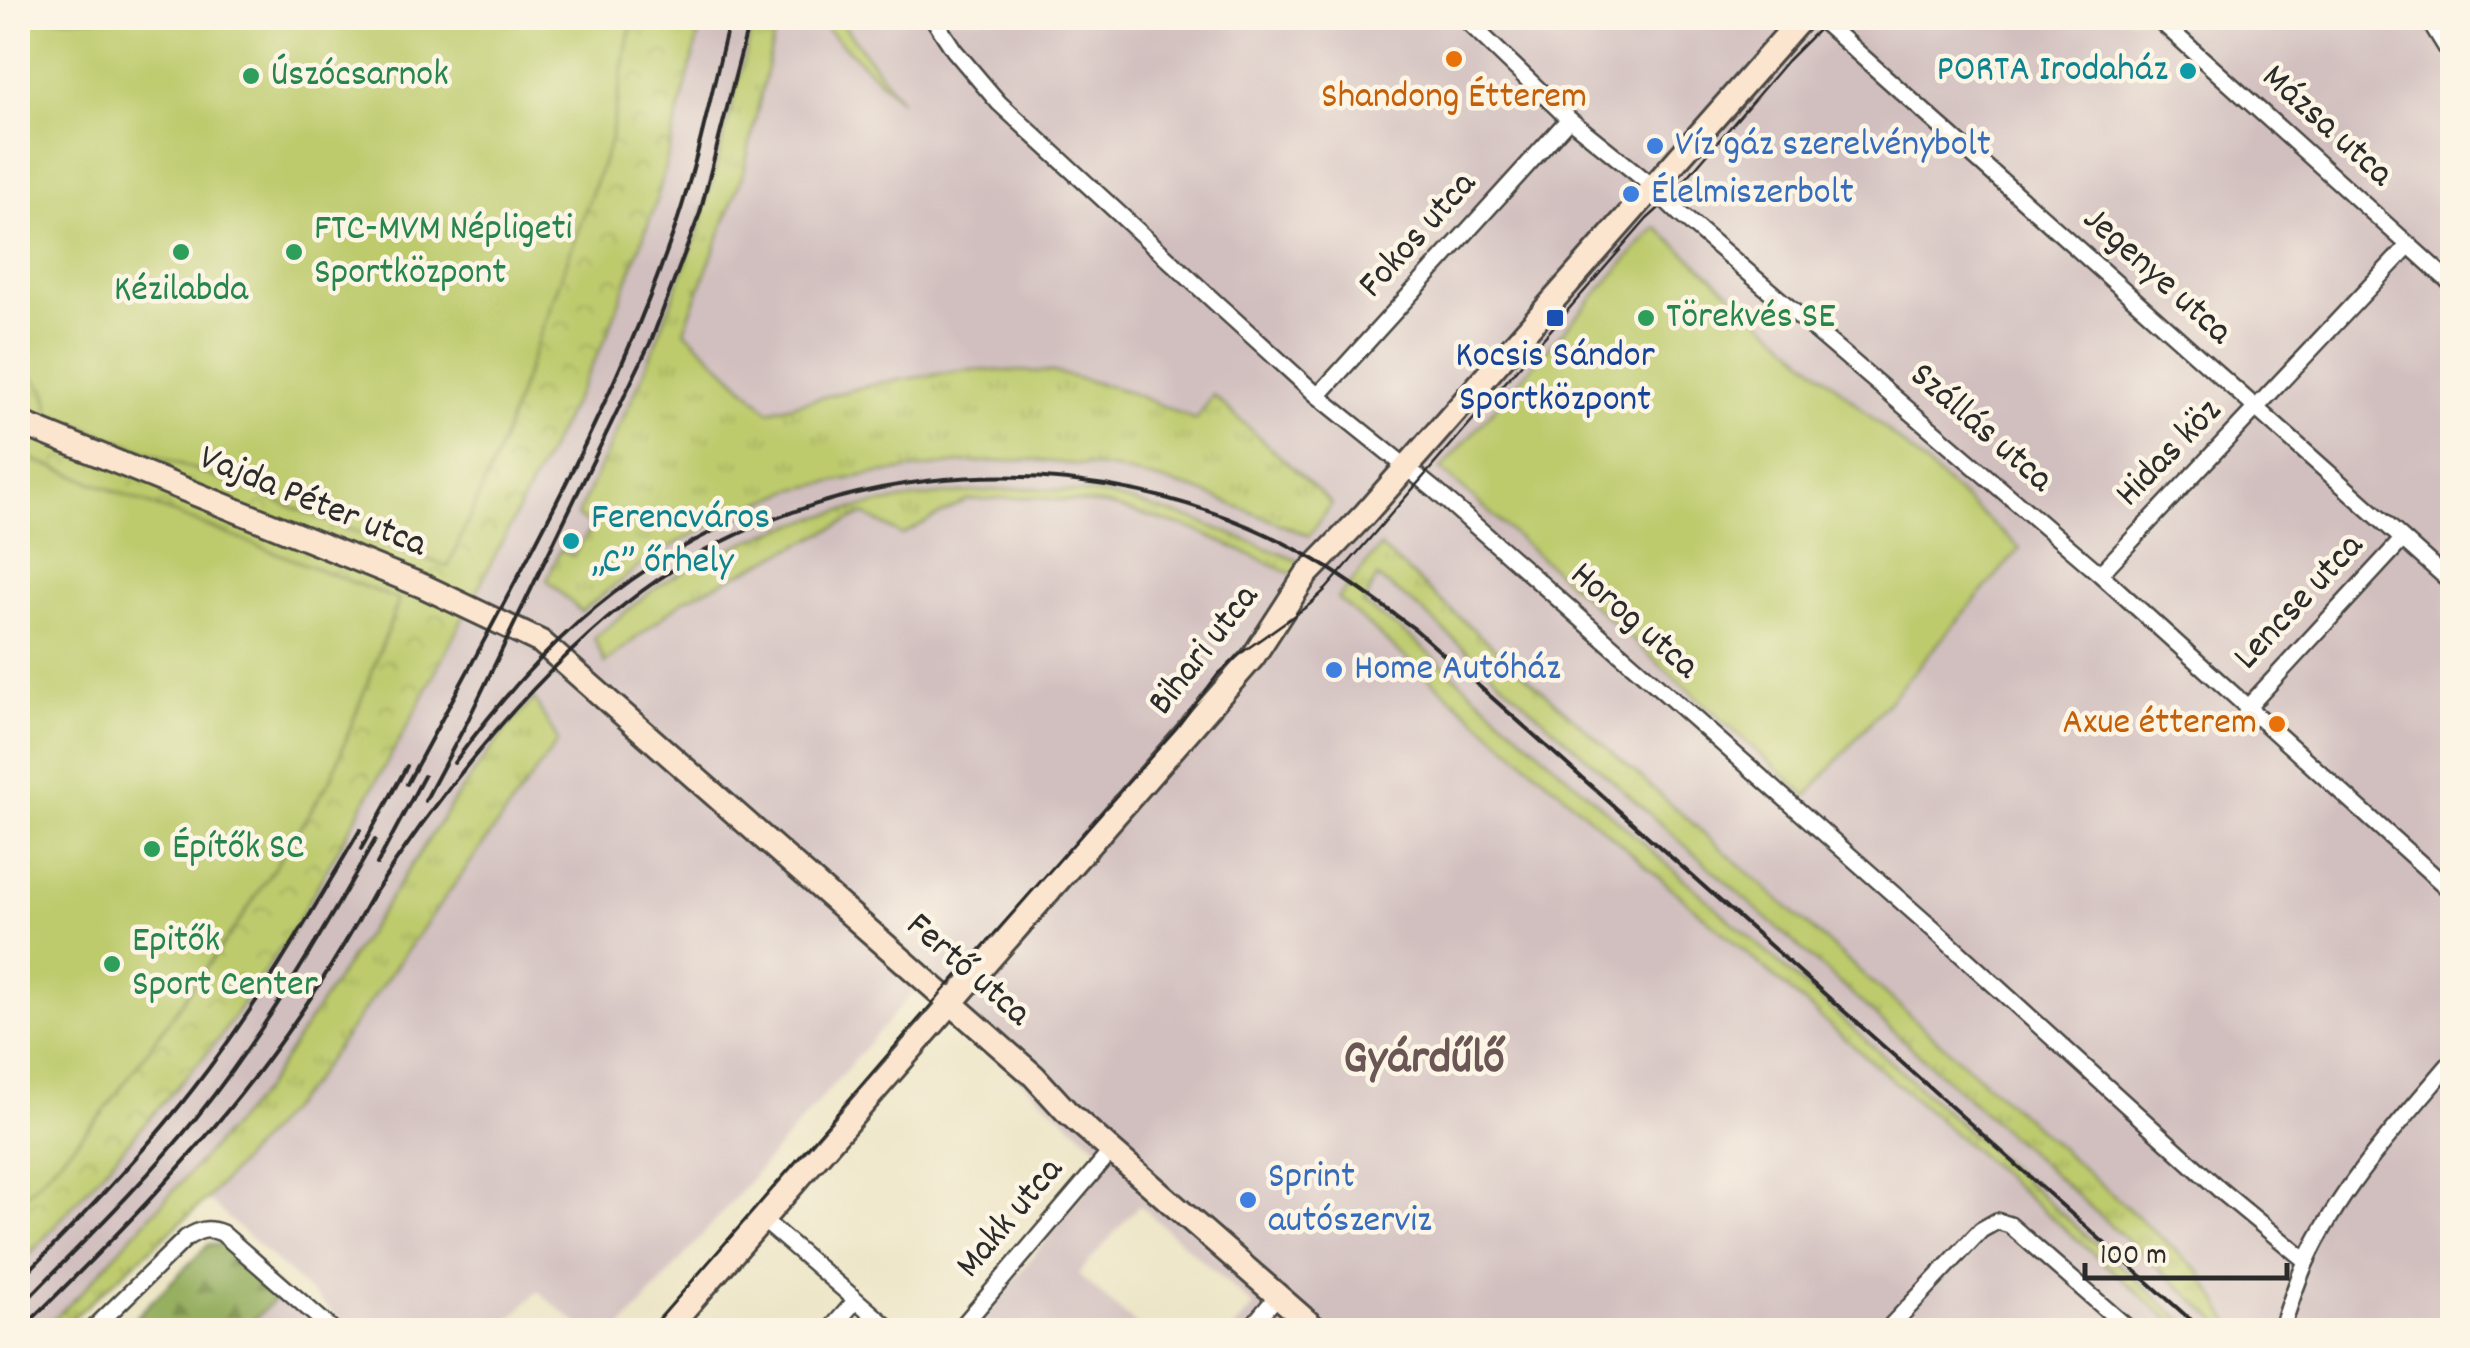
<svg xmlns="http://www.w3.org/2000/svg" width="2470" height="1348" viewBox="0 0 2470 1348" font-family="Dekko,sans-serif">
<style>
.industrial{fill:#d1bfbf;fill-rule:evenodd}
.grass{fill:url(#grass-tufts);stroke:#747b4c;stroke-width:2.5}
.forest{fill:url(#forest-firs);stroke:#606d46;stroke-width:2.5}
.park{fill:url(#park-crowns);stroke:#747b4c;stroke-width:2.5}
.pitch{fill:#bdcb6d;stroke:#747b4c;stroke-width:2.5}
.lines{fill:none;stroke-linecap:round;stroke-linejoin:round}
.street-casing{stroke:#484742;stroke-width:20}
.secondary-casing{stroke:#484742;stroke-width:28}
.street{stroke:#fff;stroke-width:15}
.secondary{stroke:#fce5cf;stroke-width:22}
.tram{stroke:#2b2b2b;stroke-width:2.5}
.rail{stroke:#2b2b2b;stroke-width:4}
.food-dot{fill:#e8710a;stroke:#fcf5e5;stroke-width:4}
.culture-dot{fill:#0f9aa8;stroke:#fcf5e5;stroke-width:4}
.leisure-dot{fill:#2e9e5b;stroke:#fcf5e5;stroke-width:4}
.shop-dot{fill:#3f7fe0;stroke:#fcf5e5;stroke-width:4}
.transit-dot{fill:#1a4fb4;stroke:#fcf5e5;stroke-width:4}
.labels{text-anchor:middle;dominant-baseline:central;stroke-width:9;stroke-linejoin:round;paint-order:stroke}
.culture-label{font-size:38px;fill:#0d838f;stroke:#fcf5e5;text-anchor:end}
.leisure-label{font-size:38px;fill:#27864d;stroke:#fcf5e5;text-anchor:start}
.food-label{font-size:38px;fill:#c56008;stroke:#fcf5e5}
.street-label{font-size:38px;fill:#2b2b2b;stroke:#fcf5e5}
.shop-label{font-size:38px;fill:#366cbe;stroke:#fcf5e5;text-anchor:start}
.transit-label{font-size:38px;fill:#164399;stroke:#fcf5e5}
.district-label{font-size:48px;font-weight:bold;fill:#6a5655;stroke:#fcf5e5}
</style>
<defs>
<pattern id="grass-tufts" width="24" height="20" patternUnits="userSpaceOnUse" patternTransform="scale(2.5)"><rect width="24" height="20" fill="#bdcb6d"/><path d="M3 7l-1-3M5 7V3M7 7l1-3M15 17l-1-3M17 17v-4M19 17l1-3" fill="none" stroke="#a3ae5f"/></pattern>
<pattern id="forest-firs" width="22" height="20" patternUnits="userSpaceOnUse" patternTransform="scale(2.5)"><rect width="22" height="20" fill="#96af60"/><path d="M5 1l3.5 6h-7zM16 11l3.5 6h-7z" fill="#7b8f4f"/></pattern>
<pattern id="park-crowns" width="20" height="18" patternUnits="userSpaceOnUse" patternTransform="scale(2.5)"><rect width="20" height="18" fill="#bdcb6d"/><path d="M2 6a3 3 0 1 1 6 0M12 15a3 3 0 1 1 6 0" fill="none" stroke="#a3ae5f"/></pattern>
</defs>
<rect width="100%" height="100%" fill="#fcf5e5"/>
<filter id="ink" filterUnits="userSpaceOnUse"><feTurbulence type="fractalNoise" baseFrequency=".01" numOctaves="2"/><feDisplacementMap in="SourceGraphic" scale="20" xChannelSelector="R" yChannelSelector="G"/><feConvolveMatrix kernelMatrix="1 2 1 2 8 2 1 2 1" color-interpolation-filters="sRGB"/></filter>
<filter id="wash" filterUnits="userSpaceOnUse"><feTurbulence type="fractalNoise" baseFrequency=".0048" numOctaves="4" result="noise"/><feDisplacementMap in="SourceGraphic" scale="40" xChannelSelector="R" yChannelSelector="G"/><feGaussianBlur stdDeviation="2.25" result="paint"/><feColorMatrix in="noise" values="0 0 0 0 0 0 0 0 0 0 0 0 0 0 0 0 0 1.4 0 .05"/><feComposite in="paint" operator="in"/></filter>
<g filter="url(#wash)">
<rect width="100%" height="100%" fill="#ece5c6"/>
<path class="industrial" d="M 703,18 L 755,18 L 700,226 L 644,373 L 578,515 L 592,525 L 573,556 L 580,612 L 651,557 L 731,515 L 792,490 L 873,474 L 961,463 L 1032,460 L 1111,468 L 1197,490 L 1309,536 L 1197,420 L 1124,390 L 1053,372 L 968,370 L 878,383 L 769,412 L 683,330 L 744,171 L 778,18 L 815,18 L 893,94 L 838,18 L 2452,18 L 2452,1330 L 2235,1330 L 2201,1273 L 1380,548 L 1338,600 L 2181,1330 L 1233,1330 L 1254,1306 L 1139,1205 L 1078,1274 L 1142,1330 L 974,1330 L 1111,1158 L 915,990 L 620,1330 L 585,1330 L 538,1291 L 500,1330 L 352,1330 L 207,1199 L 310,1085 L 558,741 L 534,699 L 505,730 L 455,799 L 263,1091 L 80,1294 L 42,1330 L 18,1330 L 18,1268 L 219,1039 L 291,933 L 414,714 L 499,551 L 606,338 L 656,203 ZM 1657,228 L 1722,284 L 2019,547 L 1441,470 ZM 965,491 L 1108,495 L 1193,519 L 1303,563 L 1297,575 L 1193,529 L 1107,505 L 1032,497 L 967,500 L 902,535 L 863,514 L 684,600 L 605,662 L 595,638 L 661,584 L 739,543 L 798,521 L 878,502 Z
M 1376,576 L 1420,609 L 2228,1330 L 2193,1330 L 1414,640 L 1363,604 Z
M 282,1292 L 325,1330 L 244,1330 Z"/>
<path class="grass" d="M 755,18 L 778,18 L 744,171 L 684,330 L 769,411 L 878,383 L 968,370 L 1053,372 L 1124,390 L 1196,420 L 1213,395 L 1332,504 L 1309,536 L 1197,490 L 1111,468 L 1032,460 L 961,463 L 873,474 L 792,490 L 731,515 L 651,557 L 581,612 L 547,580 L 560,550 L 573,556 L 592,526 L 577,516 L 644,373 L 700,226 Z
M 815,18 L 838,18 L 901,101 Z
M 1034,488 L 1108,495 L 1193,519 L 1304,563 L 1297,576 L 1193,529 L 1107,505 L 1032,497 L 967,500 L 902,535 L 863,514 L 684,600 L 605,663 L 594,638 C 616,621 637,601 660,585 C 672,576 687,570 700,563 C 807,508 915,493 1034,488 Z
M 1380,547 L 2201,1273 L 2235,1330 L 2228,1330 L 1420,609 L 1377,577 L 1363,604 L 1414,640 L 2193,1330 L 2181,1330 L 1338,599 Z
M 534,699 L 558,741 L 310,1085 L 207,1199 L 59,1330 L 42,1330 L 80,1294 L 263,1091 L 455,799 L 505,730 Z"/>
<path class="forest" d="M 209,1244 L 229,1244 L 282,1292 L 244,1330 L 139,1330 L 132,1321 Z"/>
<path class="park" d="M 18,18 L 703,18 L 656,203 L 606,338 L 414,714 L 291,933 L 219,1039 L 18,1268 Z"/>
<path class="pitch" d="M 18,18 L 632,18 L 610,142 L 496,457 L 448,567 L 50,414 L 46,391 L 18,363 Z
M 1656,227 L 2020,548 L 1807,796 L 1441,469 Z
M 26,457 L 399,600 L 331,779 L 241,919 L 103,1113 L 18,1203 L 18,460 Z"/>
</g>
<g filter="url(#ink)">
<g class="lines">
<defs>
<path id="street" d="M 933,18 L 954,50 L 999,103 L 1216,303 L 1318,396 L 1436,491 L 1933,929 L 2220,1190 L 2306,1261
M 1464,18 L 1569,119 L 1646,181 L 1680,214 L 2100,574 L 2452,892
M 1819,18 L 2452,583
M 2157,18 L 2452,284
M 2428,18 L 2452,57
M 1318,396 L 1569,119
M 2100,574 L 2409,245
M 2246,709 L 2402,540
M 762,1219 L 891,1330
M 92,1330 L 186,1238 C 199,1230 207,1227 222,1233 L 333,1330
M 830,1330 L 856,1300
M 959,1330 L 1112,1150
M 1249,1330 L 1277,1296
M 1887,1330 L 1981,1230 L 1997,1221 L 2010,1225 L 2130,1330
M 2281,1330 C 2289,1308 2295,1286 2305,1264 C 2340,1187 2398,1125 2452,1061"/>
<path id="secondary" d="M 18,422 L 423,586 L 541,642 L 1034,1076 L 1066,1111 L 1317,1330
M 666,1330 L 1253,657 L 1306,575 L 1364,515 L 1802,18"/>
</defs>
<use href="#street" class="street-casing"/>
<use href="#secondary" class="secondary-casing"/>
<use href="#street" class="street"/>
<use href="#secondary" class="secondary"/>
<path class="tram" d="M 650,1330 L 920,1017 L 1176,729 L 1218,674 L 1244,651 L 1309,605 L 1326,589 L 1647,219 L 1667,201 L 1787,61 L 1830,18"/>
<path class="rail" d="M 454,763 C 532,656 612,577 734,521
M 407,784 C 499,611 604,429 669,245 C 696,171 711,93 730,18
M 425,801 L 467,722 L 651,341 L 700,213 L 750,18
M 361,849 L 407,766
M 377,864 L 424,776
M 368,903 C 438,794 537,669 642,591 C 832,452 1098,440 1303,553 C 1342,575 1379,603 1416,630 L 2202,1330
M 18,1282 C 79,1220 140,1157 193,1089 C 257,1007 308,919 360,830
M 18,1309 C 78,1247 142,1185 196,1118 C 265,1032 321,935 375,840
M 21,1330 C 106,1247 196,1156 267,1060 C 307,1007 342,950 374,892"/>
</g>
</g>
<g class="food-dot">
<circle cx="1454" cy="59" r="10"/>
<circle cx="2277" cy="724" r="10"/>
</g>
<g class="culture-dot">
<circle cx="2188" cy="71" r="10"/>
<circle cx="571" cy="541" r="10"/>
</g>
<g class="leisure-dot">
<circle cx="251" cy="76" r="10"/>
<circle cx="181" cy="252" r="10"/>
<circle cx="294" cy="252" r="10"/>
<circle cx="1646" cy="318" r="10"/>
<circle cx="152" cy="849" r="10"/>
<circle cx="112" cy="964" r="10"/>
</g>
<g class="shop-dot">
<circle cx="1655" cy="146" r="10"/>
<circle cx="1631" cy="194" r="10"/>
<circle cx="1334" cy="670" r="10"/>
<circle cx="1248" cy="1200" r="10"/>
</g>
<rect class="transit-dot" x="1545" y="308" width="20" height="20" rx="5"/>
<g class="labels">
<g class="culture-label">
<text x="2168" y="71">PORTA Irodaház</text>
<text x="591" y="519" text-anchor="start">Ferencváros<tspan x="591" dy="44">„C” őrhely</tspan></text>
</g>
<g class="leisure-label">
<text x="271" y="76">Úszócsarnok</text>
<text x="314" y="230">FTC-MVM Népligeti<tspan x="314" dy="44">Sportközpont</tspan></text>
<text x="181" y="291" text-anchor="middle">Kézilabda</text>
<text x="1666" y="318">Törekvés SE</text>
<text x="172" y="849">Építők SC</text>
<text x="132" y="942">Epitők<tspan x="132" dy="44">Sport Center</tspan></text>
</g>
<g class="food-label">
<text x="1454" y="98">Shandong Étterem</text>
<text x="2257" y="724" text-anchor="end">Axue étterem</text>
</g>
<g class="street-label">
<text transform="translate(2326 127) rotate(42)">Mázsa utca</text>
<text transform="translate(1419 236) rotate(-48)">Fokos utca</text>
<text transform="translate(2156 277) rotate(42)">Jegenye utca</text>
<text transform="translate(1980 429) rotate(41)">Szállás utca</text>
<text transform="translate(2170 454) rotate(-46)">Hidas köz</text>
<text transform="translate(312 503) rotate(22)">Vajda Péter utca</text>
<text transform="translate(2300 603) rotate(-47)">Lencse utca</text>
<text transform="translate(1633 622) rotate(41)">Horog utca</text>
<text transform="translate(1205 651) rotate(-52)">Bihari utca</text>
<text transform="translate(967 971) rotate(41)">Fertő utca</text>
<text transform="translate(1011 1219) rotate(-50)">Makk utca</text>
</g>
<g class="shop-label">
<text x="1675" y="146">Víz gáz szerelvénybolt</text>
<text x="1651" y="194">Élelmiszerbolt</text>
<text x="1354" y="670">Home Autóház</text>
<text x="1268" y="1178">Sprint<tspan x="1268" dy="44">autószerviz</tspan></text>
</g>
<g class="transit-label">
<text x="1555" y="357">Kocsis Sándor<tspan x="1555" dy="44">Sportközpont</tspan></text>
</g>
<g class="district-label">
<text x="1424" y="1061">Gyárdűlő</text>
</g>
</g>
<rect width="2470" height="1348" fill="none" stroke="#fcf5e5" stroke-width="60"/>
<path d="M2085 1263v15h202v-15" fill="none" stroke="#2b2b2b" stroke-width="5"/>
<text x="2100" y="1263" font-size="30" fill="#2b2b2b" stroke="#fcf5e5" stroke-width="8" paint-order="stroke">100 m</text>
</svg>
